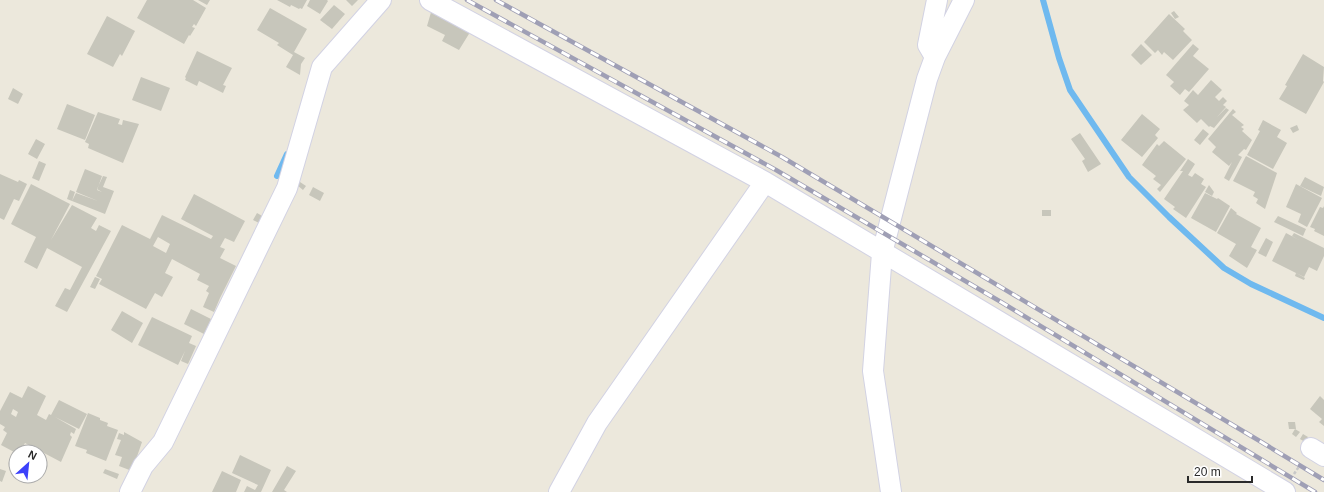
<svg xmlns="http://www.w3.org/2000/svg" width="1324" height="492" viewBox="0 0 1324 492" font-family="Helvetica,sans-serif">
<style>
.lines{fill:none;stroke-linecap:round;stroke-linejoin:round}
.stream{stroke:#6fb9ef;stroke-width:6}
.building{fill:#c7c6bb;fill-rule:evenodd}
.minor-casing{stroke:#d2d2e3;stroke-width:22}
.path{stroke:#c8c8c8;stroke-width:2.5;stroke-dasharray:3 2;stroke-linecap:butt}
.minor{stroke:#fff;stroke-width:20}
.rail-casing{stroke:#9f9fb5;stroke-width:4.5}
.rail{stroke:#fff;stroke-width:3;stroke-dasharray:9;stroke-linecap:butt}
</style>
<rect width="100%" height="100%" fill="#ece8dc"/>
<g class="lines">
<path class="stream" d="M 1043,0 L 1059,58 L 1070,90 L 1129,177 L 1169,217 L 1224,268 L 1251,284 L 1324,318
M 277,176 L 287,154"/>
</g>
<path class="building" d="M 147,0 L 193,0 L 206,8 L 196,26 L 194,24 L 192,27 L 195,28 L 190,36 L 189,35 L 184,44 L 137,18 Z
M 198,0 L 210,0 L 207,5 Z
M 277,0 L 307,0 L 302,9 L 300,8 L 299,9 L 291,5 L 290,7 Z
M 310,0 L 327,0 L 328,1 L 320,14 L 307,6 Z
M 346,0 L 358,0 L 352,6 Z
M 334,5 L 345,14 L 332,29 L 320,20 Z
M 270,8 L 307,29 L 294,52 L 305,58 L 301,64 L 300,75 L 286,67 L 293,55 L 277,45 L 279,43 L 257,30 Z
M 432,9 L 472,29 L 459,50 L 442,41 L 445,35 L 427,26 Z
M 1174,11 L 1179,17 L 1175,19 L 1171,13 Z
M 1169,14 L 1185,29 L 1183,31 L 1192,40 L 1173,60 L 1164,52 L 1162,55 L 1158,50 L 1155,53 L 1144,42 Z
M 107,16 L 135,31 L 122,56 L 120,54 L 113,67 L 87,54 Z
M 1141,44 L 1152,55 L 1141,65 L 1131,55 Z
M 1193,44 L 1199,49 L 1193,56 L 1209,69 L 1189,92 L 1185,89 L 1180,95 L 1170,86 L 1174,82 L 1166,75 Z
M 197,51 L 232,68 L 223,85 L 226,86 L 223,93 L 199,81 L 197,86 L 185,80 L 186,78 L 185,77 Z
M 1303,54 L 1324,67 L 1323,81 L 1324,82 L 1306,114 L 1279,99 L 1287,86 L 1285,85 Z
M 141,77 L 170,88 L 161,111 L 132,100 Z
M 1211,80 L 1222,90 L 1215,97 L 1219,101 L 1223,97 L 1227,101 L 1223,105 L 1226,107 L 1217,117 L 1226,108 L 1229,110 L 1214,128 L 1210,126 L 1209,127 L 1201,119 L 1197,123 L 1183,110 L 1189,105 L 1184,101 L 1193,90 L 1198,95 Z
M 13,88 L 23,94 L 18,104 L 8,99 Z
M 67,104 L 95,115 L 85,140 L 57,129 Z
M 1233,109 L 1236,112 L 1232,115 L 1244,125 L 1241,127 L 1244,129 L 1242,131 L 1252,140 L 1246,150 L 1244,149 L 1238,155 L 1242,157 L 1229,181 L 1224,178 L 1232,162 L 1229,166 L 1212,152 L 1216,147 L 1208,139 Z
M 98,112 L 120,119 L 118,124 L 122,125 L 123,120 L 139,124 L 123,163 L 88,148 L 89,144 L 85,142 Z
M 1142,114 L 1160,129 L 1155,135 L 1158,138 L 1142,157 L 1121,140 Z
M 1263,120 L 1281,130 L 1277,137 L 1287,143 L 1273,169 L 1247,155 L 1260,131 L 1258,130 Z
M 1297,125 L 1299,130 L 1293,133 L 1290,128 Z
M 1203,129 L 1209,134 L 1200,145 L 1194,140 Z
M 1080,133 L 1101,164 L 1088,172 L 1082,161 L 1085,159 L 1071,139 Z
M 36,139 L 45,144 L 37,159 L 28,154 Z
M 1164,141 L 1186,159 L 1160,192 L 1157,189 L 1161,185 L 1153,179 L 1156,176 L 1142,165 L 1157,144 L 1159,146 Z
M 1246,156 L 1277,173 L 1265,209 L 1256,203 L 1258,199 L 1253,196 L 1255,192 L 1233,181 Z
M 1188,159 L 1195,164 L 1188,175 L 1192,177 L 1195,173 L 1204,179 L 1201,184 L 1206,187 L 1186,218 L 1173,209 L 1175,207 L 1164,199 L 1183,171 L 1180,171 Z
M 39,161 L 46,164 L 39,181 L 32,178 Z
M 85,169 L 102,176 L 97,190 L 102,192 L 97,189 L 103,176 L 107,177 L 103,187 L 114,191 L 105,214 L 72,201 L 76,193 L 98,201 L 76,192 Z
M 0,174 L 18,182 L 19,180 L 27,184 L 19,201 L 14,199 L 4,220 L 0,218 Z
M 1305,177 L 1324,187 L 1321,196 L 1300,186 Z
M 300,182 L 306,186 L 303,190 L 297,185 Z
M 31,184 L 70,204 L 51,240 L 72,205 L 97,218 L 91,228 L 96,231 L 99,225 L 111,231 L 67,312 L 55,306 L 65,288 L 70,290 L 82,267 L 47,248 L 37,269 L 24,262 L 36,237 L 11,224 Z
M 1296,184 L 1322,198 L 1307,227 L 1298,222 L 1301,214 L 1286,207 Z
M 1209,185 L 1214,192 L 1212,196 L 1205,192 Z
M 313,187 L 324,193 L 320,201 L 309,195 Z
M 70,190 L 75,192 L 72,201 L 67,199 Z
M 1205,193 L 1217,199 L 1218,198 L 1230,206 L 1216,232 L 1191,218 Z
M 194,194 L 245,221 L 234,242 L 225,238 L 220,247 L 225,249 L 220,258 L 236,266 L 220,298 L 214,312 L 203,307 L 209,293 L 206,291 L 209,286 L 197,280 L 200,274 L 172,259 L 165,273 L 173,277 L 162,297 L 155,293 L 146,309 L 99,284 L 102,279 L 96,276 L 122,225 L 150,239 L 162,215 L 211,239 L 213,236 L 181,219 ZM 158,237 L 170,244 L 166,253 L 153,246 Z
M 1324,206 L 1324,236 L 1314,231 L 1315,229 L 1310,227 L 1320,207 L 1323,208 Z
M 1231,208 L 1237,213 L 1236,214 L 1261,228 L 1251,247 L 1257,250 L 1247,268 L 1229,256 L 1236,244 L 1217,233 Z
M 1042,210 L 1051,210 L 1051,216 L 1042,216 Z
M 257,213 L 264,217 L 261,224 L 253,220 Z
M 1278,216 L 1306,229 L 1303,236 L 1274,222 Z
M 1286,233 L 1299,240 L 1292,236 L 1294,233 L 1324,248 L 1324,256 L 1317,271 L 1309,267 L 1304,277 L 1272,261 Z
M 1266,238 L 1273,242 L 1266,257 L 1258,253 Z
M 1296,273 L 1305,278 L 1304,280 L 1295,276 Z
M 95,277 L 100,279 L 95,289 L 90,287 Z
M 191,309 L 211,319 L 204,334 L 184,324 Z
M 122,311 L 143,323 L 132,343 L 111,330 Z
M 152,317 L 192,336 L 189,343 L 196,346 L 188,364 L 181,361 L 185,351 L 178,365 L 138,345 Z
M 28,386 L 46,396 L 37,415 L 46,420 L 49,414 L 51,415 L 59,400 L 87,414 L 79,429 L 55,417 L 76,429 L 74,434 L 71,432 L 70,435 L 72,437 L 61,462 L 25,443 L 20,452 L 16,452 L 16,453 L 1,445 L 7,433 L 3,430 L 5,427 L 0,424 L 0,411 L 10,392 L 22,398 ZM 13,409 L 18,412 L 16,417 L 11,414 Z
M 1320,396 L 1324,400 L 1324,426 L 1319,422 L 1322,419 L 1310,409 Z
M 88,413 L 100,418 L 100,420 L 108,423 L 107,426 L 118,430 L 106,461 L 86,453 L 87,450 L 75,446 Z
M 1288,422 L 1295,422 L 1296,429 L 1289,429 Z
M 1295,429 L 1300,432 L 1296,437 L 1292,434 Z
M 124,432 L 142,442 L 132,471 L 119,466 L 122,457 L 115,455 L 121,440 L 117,439 L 119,433 L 124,435 Z
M 1303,434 L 1308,437 L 1305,442 L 1300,439 Z
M 240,455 L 271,470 L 261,492 L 244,492 L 247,486 L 255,490 L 258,485 L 232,473 Z
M 287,466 L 296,471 L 284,490 L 287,492 L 272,492 Z
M 0,469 L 6,471 L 2,482 L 0,481 Z
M 105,469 L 119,474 L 117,479 L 103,473 Z
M 222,471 L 241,480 L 236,492 L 212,492 Z"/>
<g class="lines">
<defs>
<path id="minor" d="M 430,0 L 765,182 L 1285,492
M 935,57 L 928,45 L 937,0
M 1311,448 L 1324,456
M 130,492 L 143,466 L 163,442 L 287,188 L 322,67 L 381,0
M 559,492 L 597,423 L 765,182
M 891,492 L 873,371 L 882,253 L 927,79 L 935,57 L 964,0"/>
</defs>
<use href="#minor" class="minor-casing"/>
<path class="path" d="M 1294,474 L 1300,465"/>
<use href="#minor" class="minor"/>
<defs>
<path id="rail" d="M 467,0 L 776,170 L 1001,302 L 1315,492
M 496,0 L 782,157 L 1258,440 L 1324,480"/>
</defs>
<use href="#rail" class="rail-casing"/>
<use href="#rail" class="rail"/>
</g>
<g transform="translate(28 464) rotate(27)"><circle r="19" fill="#ffffff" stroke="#aaaaaa"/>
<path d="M0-3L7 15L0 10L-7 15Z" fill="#3c41fa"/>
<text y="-6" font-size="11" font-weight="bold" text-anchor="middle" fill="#2a2a2a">N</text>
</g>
<path d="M1188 476v6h64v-6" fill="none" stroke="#2a2a2a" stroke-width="2"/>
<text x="1194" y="476" font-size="12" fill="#2a2a2a" stroke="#ffffff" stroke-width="3" paint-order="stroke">20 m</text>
</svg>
